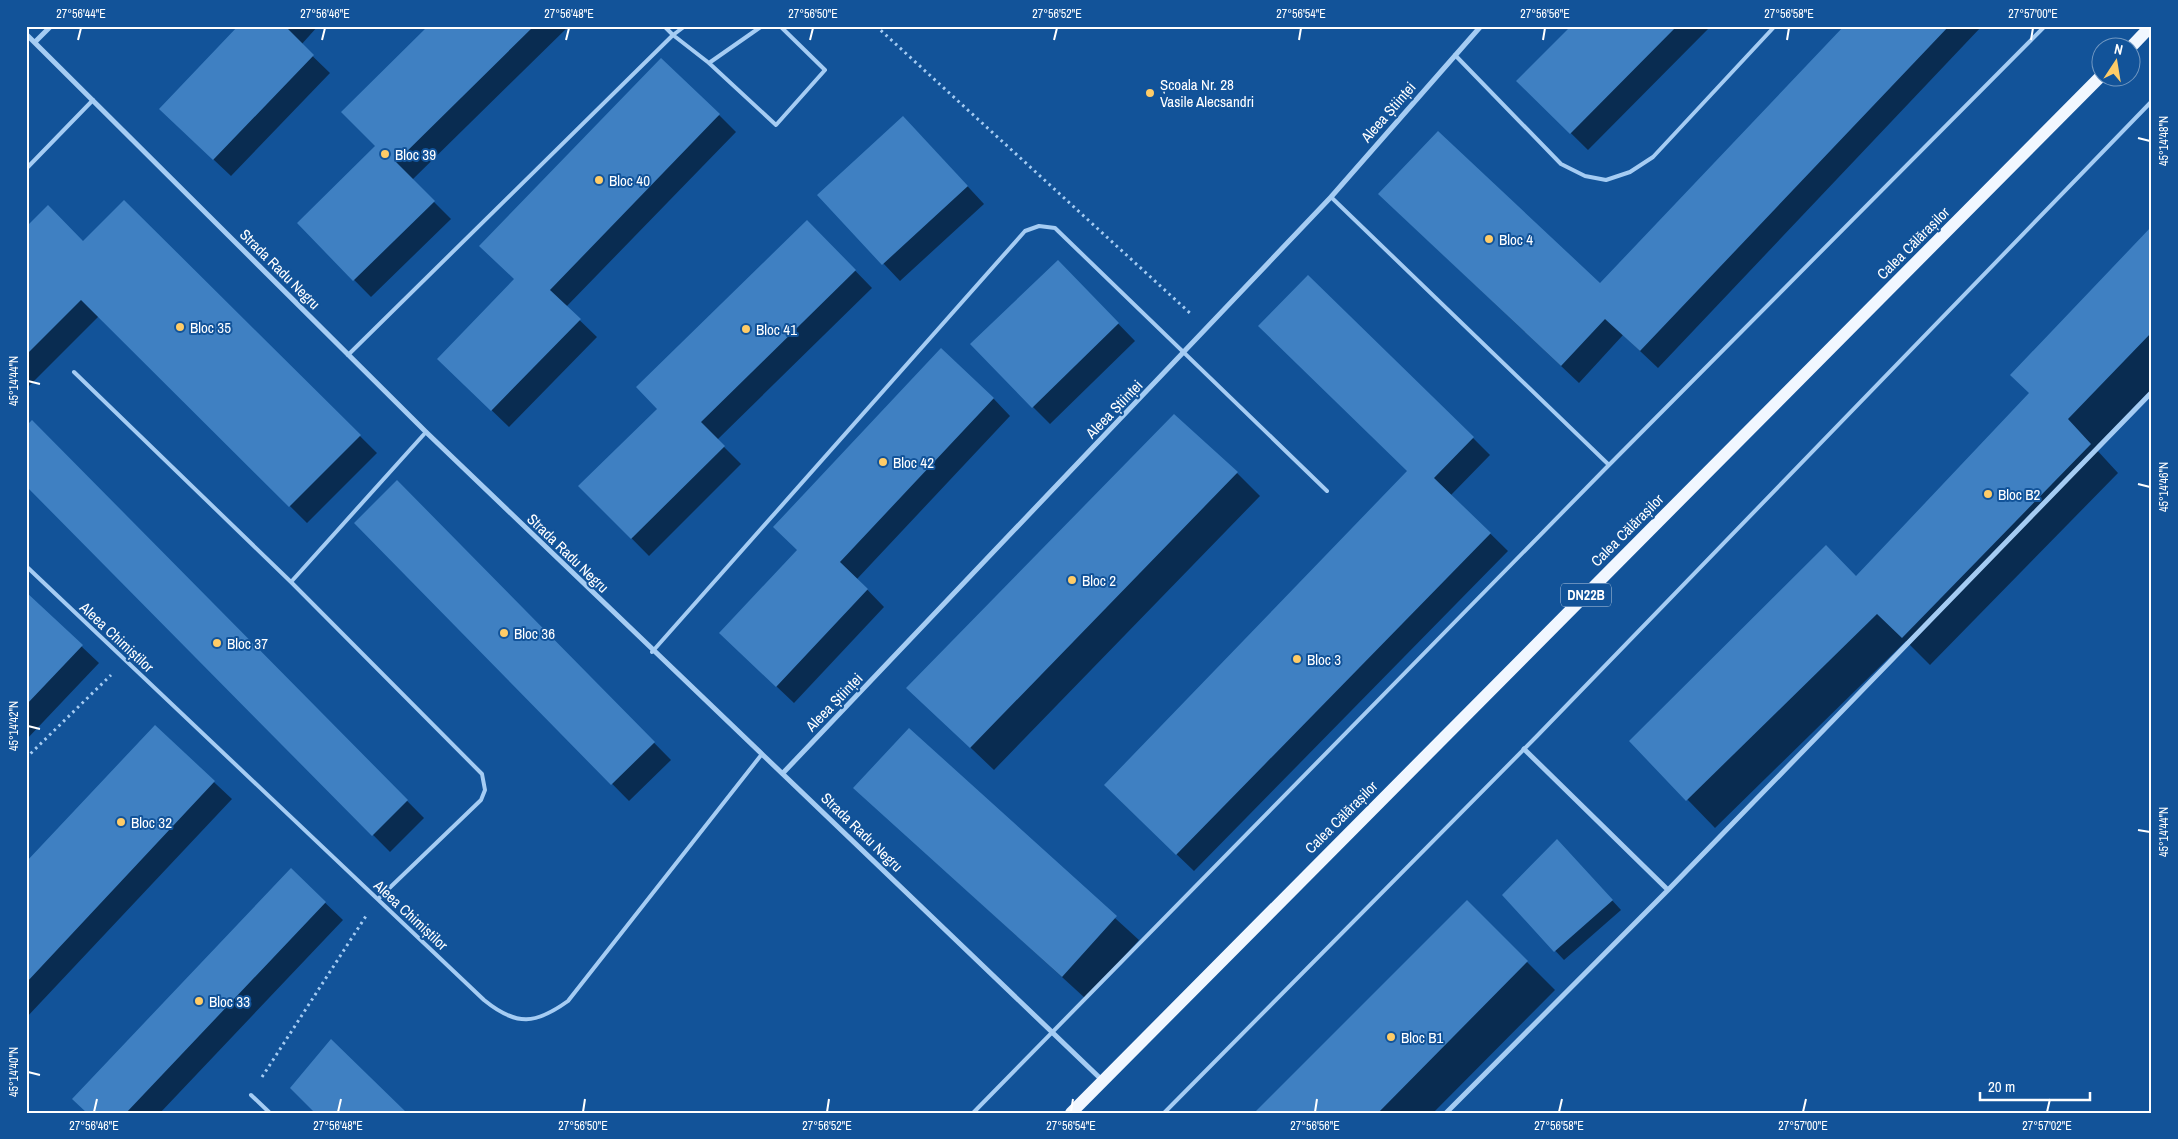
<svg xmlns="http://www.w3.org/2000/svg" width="2178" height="1139" viewBox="0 0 2178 1139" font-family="'Archivo Narrow',sans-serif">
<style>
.shadow{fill:#0007}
.building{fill:#3f80c2}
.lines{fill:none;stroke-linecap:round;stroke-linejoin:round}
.path{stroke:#a5ccf3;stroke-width:3;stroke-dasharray:2.5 4;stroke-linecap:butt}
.lane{stroke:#a5ccf3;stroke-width:4}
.street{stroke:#a5ccf3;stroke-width:5}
.primary{stroke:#f1f7ff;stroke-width:12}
.ticks{fill:none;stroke:#fff;stroke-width:2}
.poi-dot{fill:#ffcc67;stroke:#125399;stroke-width:2}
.labels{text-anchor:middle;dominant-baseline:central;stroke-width:4;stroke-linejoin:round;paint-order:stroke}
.shield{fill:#125399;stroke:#b8cbe0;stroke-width:1}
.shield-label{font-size:14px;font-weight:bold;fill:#fff}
.poi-label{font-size:15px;fill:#fff;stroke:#125399;text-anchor:start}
.street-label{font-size:15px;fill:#fff;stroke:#125399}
.neatline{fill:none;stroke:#fff;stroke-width:2}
.ticks-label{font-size:12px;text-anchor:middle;fill:#fff}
</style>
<rect width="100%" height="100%" fill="#125399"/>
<path class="shadow" d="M 240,26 L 318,26 L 301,45 L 330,73 L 231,176 L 178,126 Z
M 430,26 L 569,26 L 412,180 L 451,219 L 371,297 L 298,223 L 377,146 Z
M 1572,26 L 1711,26 L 1588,150 L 1518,81 Z
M 1846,26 L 1982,26 L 1658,368 L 1623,335 L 1579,383 L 1397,211 L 1600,285 Z
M 719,115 L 736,132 L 566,307 L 597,337 L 509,427 L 456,376 L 515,280 Z
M 920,135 L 984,204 L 900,281 L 819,195 Z
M 124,202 L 377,453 L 307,523 L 99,316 L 26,389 L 26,229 L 83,243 Z
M 807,221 L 872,288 L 717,440 L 741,464 L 649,556 L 580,486 L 658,409 Z
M 2152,228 L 2152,389 L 2095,448 L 2118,473 L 1930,665 L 1906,641 L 1715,828 L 1631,741 L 1857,577 L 2030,394 Z
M 1075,279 L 1135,341 L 1050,424 L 1033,407 Z
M 993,398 L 1010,416 L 857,579 L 884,607 L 794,703 L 738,650 Z
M 32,422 L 424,818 L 390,852 L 26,485 Z
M 1473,438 L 1490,455 L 1451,495 L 1508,551 L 1194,871 L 1122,802 L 1409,471 Z
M 1237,473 L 1260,496 L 994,770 L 908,688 Z
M 397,482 L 671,760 L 629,801 L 356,523 Z
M 26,594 L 99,663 L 26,740 Z
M 155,727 L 232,799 L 26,1018 L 26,864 Z
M 909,730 L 1139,940 L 1086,999 L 855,788 Z
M 1566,850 L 1621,910 L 1564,960 L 1503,895 Z
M 291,870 L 343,920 L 160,1113 L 88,1113 Z
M 1467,902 L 1555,990 L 1433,1113 L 1256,1113 Z"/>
<path class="building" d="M 238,26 L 285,26 L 314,55 L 213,160 L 159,109 Z
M 428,26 L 534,26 L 396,162 L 435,201 L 353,281 L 297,223 L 375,146 L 341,112 Z
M 1571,26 L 1677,26 L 1570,134 L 1516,81 Z
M 1844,26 L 1949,26 L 1640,351 L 1605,319 L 1561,366 L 1378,194 L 1438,131 L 1600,283 Z
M 661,58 L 720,114 L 550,290 L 581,319 L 491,411 L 437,359 L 514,279 L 479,246 Z
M 903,116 L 968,186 L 882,265 L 817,195 Z
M 124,200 L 361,435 L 289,507 L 81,300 L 26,355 L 26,227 L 48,205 L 83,241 Z
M 807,220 L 856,270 L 701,422 L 725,446 L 631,539 L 578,486 L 657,409 L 636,387 Z
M 2152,226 L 2152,332 L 2068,419 L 2091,444 L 1902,638 L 1877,614 L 1686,801 L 1629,741 L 1826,545 L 1856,576 L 2029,393 L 2010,375 Z
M 1058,260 L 1119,323 L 1032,408 L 970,344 Z
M 1308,275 L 1474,437 L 1434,478 L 1491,533 L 1176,855 L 1104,785 L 1407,471 L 1258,326 Z
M 941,348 L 994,398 L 840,562 L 868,589 L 776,687 L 719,633 L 797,550 L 773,527 Z
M 1174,414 L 1238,472 L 970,748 L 906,688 Z
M 32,420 L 408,800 L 372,836 L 26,486 L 26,426 Z
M 397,480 L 655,742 L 611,785 L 354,523 Z
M 26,592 L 83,645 L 26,705 Z
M 155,725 L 215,781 L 26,983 L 26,862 Z
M 909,728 L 1117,916 L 1062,977 L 853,788 Z
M 1557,839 L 1613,900 L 1554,952 L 1502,895 Z
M 291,868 L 326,902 L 126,1113 L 87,1113 L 72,1099 Z
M 1467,900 L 1528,961 L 1378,1113 L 1254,1113 Z
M 331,1039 L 407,1113 L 315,1113 L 290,1088 Z"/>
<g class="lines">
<path class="path" d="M 876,26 L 1191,314
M 26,758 L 111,675
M 262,1077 L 366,916"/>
<path class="lane" d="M 685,26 L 673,35 L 709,63 L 776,125 L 825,70 L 780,26
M 1455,55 L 1561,164 L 1585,176 L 1606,180 L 1630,172 L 1653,157 L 1775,26
M 709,63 L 762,26
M 26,169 L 93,100
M 1331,197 L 1609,465
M 348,355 L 673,35 L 664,26
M 74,372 L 291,582 L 482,774 L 485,790 L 481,800 L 378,899
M 26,566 L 484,1000 C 517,1027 536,1024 568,1001 L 762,754
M 291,582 L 426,432
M 652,652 L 1025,231 L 1039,226 L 1055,228 L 1327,491
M 251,1095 L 270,1113
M 973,1113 L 1605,469 L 2045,26
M 1164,1113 L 1537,736 L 2152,101"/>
<path class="street" d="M 26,34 L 426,432 L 1103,1081
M 35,42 L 51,26
M 1524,749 L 1668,890 L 2152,392
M 783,773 L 1331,197 L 1481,26
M 1446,1113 L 1668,890"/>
<path class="primary" d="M 2130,48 L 2151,26
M 1071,1113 L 2100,77"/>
</g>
<path class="ticks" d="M 78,40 L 81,28M 322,40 L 325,28M 566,40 L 569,28M 810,40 L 813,28M 1054,40 L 1057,28M 1299,40 L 1301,28M 1543,40 L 1545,28M 1787,40 L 1789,28M 2031,40 L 2033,28M 2138,138 L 2150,141M 28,381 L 40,384M 2138,484 L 2150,487M 28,726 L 40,729M 2138,830 L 2150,832M 28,1072 L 40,1075M 94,1112 L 97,1099M 338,1112 L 341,1099M 583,1112 L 585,1099M 827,1112 L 829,1099M 1071,1112 L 1073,1099M 1315,1112 L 1317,1099M 1559,1112 L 1562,1099M 1803,1112 L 1806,1099M 2047,1112 L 2050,1099"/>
<g class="poi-dot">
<circle cx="1150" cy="93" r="5"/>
<circle cx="385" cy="154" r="5"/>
<circle cx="599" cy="180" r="5"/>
<circle cx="1489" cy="239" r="5"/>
<circle cx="180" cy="327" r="5"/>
<circle cx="746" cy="329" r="5"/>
<circle cx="883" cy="462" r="5"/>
<circle cx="1988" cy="494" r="5"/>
<circle cx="1072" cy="580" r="5"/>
<circle cx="504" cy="633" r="5"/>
<circle cx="217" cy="643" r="5"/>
<circle cx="1297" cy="659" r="5"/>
<circle cx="121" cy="822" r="5"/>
<circle cx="199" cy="1001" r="5"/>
<circle cx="1391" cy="1037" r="5"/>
</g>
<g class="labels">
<rect class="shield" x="1561" y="583.5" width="50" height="23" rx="4"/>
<g class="shield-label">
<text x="1586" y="595">DN22B</text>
</g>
<g class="poi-label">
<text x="1160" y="84">Școala Nr. 28<tspan x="1160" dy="17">Vasile Alecsandri</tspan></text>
<text x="395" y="154">Bloc 39</text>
<text x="609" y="180">Bloc 40</text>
<text x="1499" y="239">Bloc 4</text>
<text x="190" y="327">Bloc 35</text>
<text x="756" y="329">Bloc 41</text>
<text x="893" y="462">Bloc 42</text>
<text x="1998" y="494">Bloc B2</text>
<text x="1082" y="580">Bloc 2</text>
<text x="514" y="633">Bloc 36</text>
<text x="227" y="643">Bloc 37</text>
<text x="1307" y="659">Bloc 3</text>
<text x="131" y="822">Bloc 32</text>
<text x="209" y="1001">Bloc 33</text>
<text x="1401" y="1037">Bloc B1</text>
</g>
<g class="street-label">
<text transform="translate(1388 112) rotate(-49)">Aleea Științei</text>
<text transform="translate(1913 243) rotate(-45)">Calea Călărașilor</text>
<text transform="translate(280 269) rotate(45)">Strada Radu Negru</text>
<text transform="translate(1114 409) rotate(-46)">Aleea Științei</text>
<text transform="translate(1627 530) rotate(-45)">Calea Călărașilor</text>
<text transform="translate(568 553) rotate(44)">Strada Radu Negru</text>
<text transform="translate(117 637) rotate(43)">Aleea Chimiștilor</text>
<text transform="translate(834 702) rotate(-46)">Aleea Științei</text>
<text transform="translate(1341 817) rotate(-45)">Calea Călărașilor</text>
<text transform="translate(862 832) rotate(44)">Strada Radu Negru</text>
<text transform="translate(411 915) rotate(43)">Aleea Chimiștilor</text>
</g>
</g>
<rect width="2178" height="1139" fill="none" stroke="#125399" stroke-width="55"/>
<g transform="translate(2116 62) rotate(12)"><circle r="24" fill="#125399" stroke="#7198c2"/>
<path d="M0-4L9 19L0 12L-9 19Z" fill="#ffcc67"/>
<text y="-8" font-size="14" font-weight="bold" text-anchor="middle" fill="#ffffff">N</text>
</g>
<path d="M1980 1092v8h110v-8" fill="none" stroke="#ffffff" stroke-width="2.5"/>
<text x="1988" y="1092" font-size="15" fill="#ffffff" stroke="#125399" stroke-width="4" paint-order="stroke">20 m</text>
<rect x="28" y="28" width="2122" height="1084" class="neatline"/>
<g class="ticks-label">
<text x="81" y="18">27°56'44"E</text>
<text x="325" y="18">27°56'46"E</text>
<text x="569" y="18">27°56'48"E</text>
<text x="813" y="18">27°56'50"E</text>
<text x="1057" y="18">27°56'52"E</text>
<text x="1301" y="18">27°56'54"E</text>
<text x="1545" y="18">27°56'56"E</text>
<text x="1789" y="18">27°56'58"E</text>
<text x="2033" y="18">27°57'00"E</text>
<text transform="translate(2164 141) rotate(-90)" y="4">45°14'48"N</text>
<text transform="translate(14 381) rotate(-90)" y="4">45°14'44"N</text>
<text transform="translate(2164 487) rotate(-90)" y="4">45°14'46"N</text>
<text transform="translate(14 726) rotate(-90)" y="4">45°14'42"N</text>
<text transform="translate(2164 832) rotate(-90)" y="4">45°14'44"N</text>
<text transform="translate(14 1072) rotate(-90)" y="4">45°14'40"N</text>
<text x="94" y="1130">27°56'46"E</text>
<text x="338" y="1130">27°56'48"E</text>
<text x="583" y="1130">27°56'50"E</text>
<text x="827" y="1130">27°56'52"E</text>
<text x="1071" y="1130">27°56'54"E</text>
<text x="1315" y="1130">27°56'56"E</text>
<text x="1559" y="1130">27°56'58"E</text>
<text x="1803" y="1130">27°57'00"E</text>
<text x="2047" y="1130">27°57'02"E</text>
</g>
</svg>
